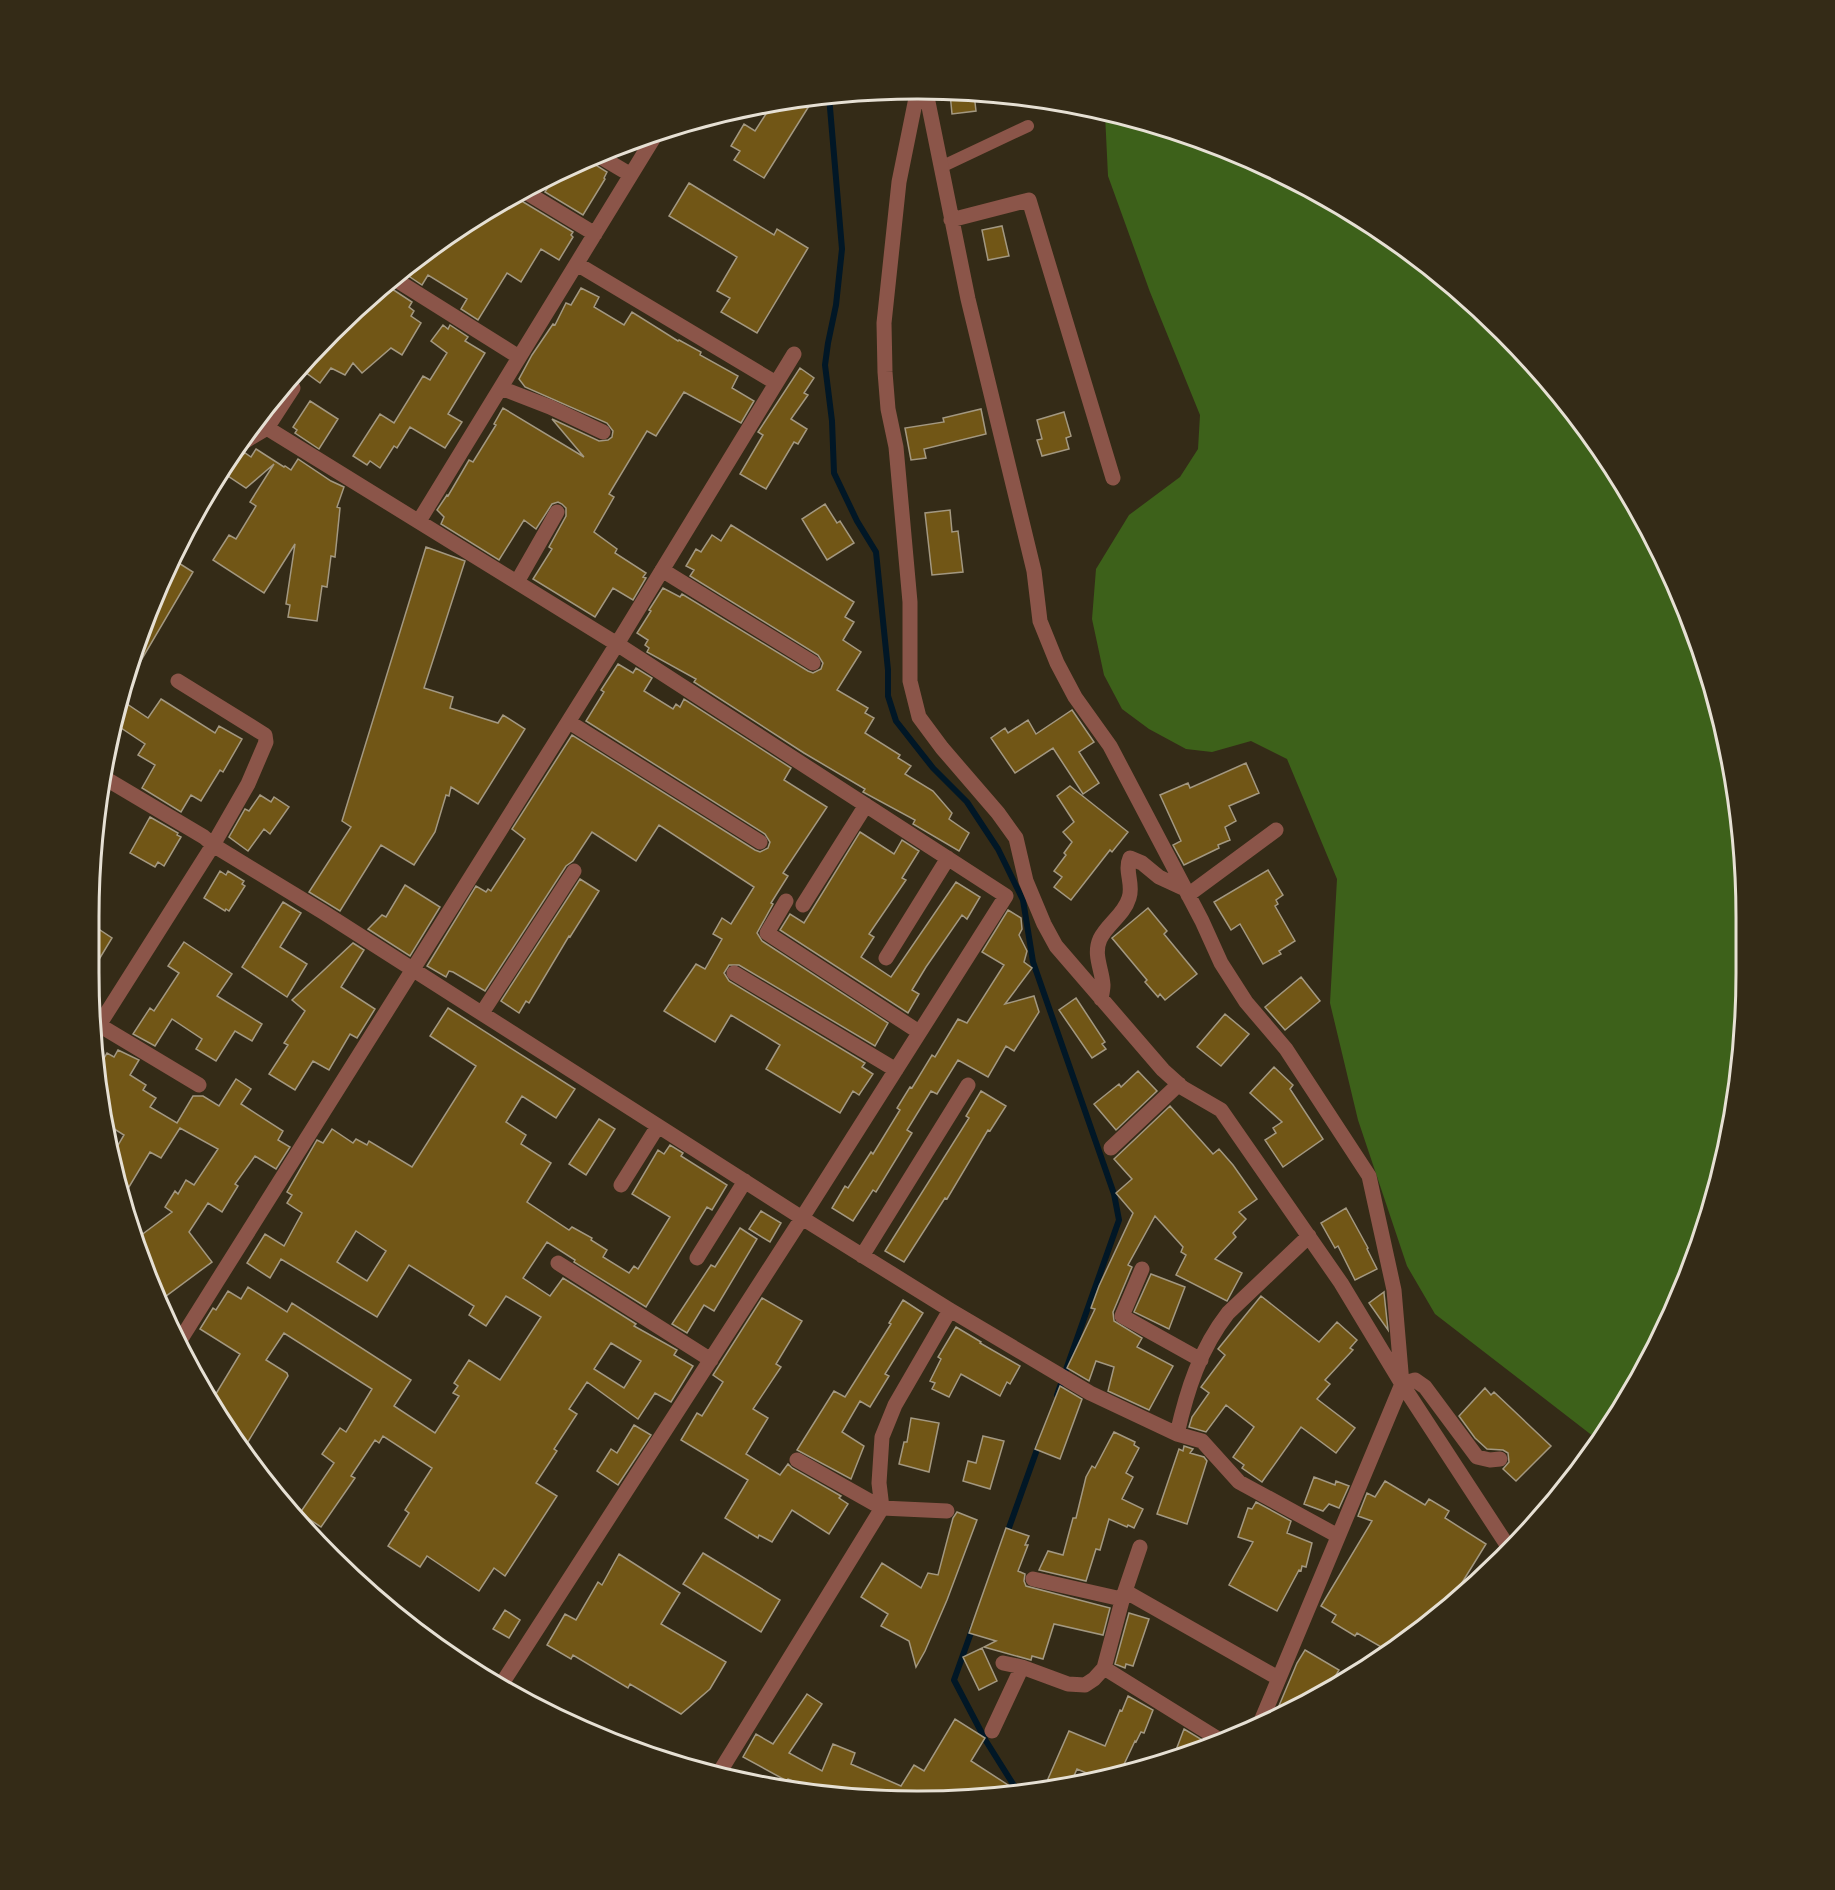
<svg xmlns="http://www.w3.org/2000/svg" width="1835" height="1890" viewBox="0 0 1835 1890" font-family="'Golos Text',sans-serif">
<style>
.forest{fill:#3d611a}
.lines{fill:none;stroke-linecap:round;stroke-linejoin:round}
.stream{stroke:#011726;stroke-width:6}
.building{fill:#715616;stroke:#a39881;stroke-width:1.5;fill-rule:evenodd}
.lane{stroke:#8b5549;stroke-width:12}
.street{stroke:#8b5549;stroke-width:15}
.rim{fill:none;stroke:#e6e0d4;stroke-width:3}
</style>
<rect width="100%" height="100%" fill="#342b17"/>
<path class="forest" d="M 1105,114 L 1184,132 L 1332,199 L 1464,294 L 1575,413 L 1661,551 L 1718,703 L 1745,863 L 1739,1080 L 1703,1239 L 1636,1387 L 1598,1440 L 1435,1314 L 1407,1266 L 1358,1120 L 1330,1003 L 1337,879 L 1287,759 L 1251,741 L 1212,752 L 1186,749 L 1149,729 L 1122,709 L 1104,675 L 1092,619 L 1096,569 L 1129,515 L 1180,477 L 1198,449 L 1200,415 L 1150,292 L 1108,176 Z"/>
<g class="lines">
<path class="stream" d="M 829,96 L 842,249 L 836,305 L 828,343 L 825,365 L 832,421 L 834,473 L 857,521 L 876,552 L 888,670 L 888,696 L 896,721 L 933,768 L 967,802 L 998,849 L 1023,900 L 1033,962 L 1114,1194 L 1119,1220 L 1057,1395
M 1006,1536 L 1039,1444
M 973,1627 L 954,1680 L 986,1741 L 1018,1792"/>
</g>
<path class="building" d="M 950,93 L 974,94 L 976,111 L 952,114 Z
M 814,98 L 764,178 L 734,160 L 740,151 L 731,146 L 744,124 L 755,131 L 771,106 Z
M 590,159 L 594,164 L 607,172 L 604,178 L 605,179 L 583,215 L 545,192 L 558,171 Z
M 689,183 L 774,235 L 777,229 L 808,248 L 757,333 L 721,312 L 730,298 L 717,291 L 737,257 L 669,216 Z
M 515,197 L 573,232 L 571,235 L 573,237 L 559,260 L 541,249 L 521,282 L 507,273 L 478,320 L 461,309 L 467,299 L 428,275 L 422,285 L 401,271 L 413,260 Z
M 1002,226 L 1009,256 L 988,260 L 982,230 Z
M 386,285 L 412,302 L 409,307 L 414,311 L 411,316 L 421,323 L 402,355 L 391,348 L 362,373 L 353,363 L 345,375 L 331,368 L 320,383 L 305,372 L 312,363 L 309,361 L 317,349 Z
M 581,288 L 599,297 L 594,307 L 624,325 L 632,312 L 678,341 L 679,340 L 701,352 L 700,355 L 738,376 L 732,388 L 754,401 L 741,423 L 684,392 L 656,436 L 647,431 L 609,494 L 614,497 L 594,532 L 617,549 L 615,553 L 646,573 L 643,577 L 646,578 L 633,600 L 613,588 L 595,617 L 533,579 L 552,549 L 549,547 L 566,516 L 566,508 L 562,504 L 558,502 L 552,504 L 536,529 L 524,520 L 499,560 L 441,524 L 444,517 L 437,510 L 447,495 L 448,496 L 469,460 L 473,462 L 496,425 L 494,424 L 503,408 L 584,457 L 552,419 L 599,441 L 608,440 L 612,437 L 613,431 L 607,423 L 525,387 L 519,379 L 532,355 L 553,324 L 555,325 L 566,303 L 571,305 Z
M 443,325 L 448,329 L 450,325 L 468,337 L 465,341 L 485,353 L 448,414 L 462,422 L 445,448 L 410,427 L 397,448 L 394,446 L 380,468 L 370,461 L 367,465 L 353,456 L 380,414 L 394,423 L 423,376 L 430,380 L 447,353 L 431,341 Z
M 800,368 L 814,378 L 804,393 L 808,395 L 791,419 L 807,429 L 798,444 L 794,442 L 766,489 L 740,474 L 763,435 L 758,432 Z
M 310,401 L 338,419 L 319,449 L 295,433 L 297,430 L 293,427 Z
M 981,409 L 986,434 L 924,449 L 926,458 L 911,460 L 905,428 L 944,422 L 943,418 Z
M 1064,412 L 1071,436 L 1066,438 L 1069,449 L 1042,456 L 1037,440 L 1042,439 L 1037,420 Z
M 256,449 L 284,467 L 285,466 L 291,470 L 298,459 L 331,481 L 344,487 L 337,507 L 340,508 L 335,557 L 331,556 L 327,587 L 322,586 L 317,621 L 288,617 L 290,605 L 286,604 L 295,544 L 264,593 L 213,560 L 229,535 L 236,539 L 256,506 L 250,502 L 274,464 L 246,488 L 222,472 L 228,464 L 245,453 L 251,457 Z
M 825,504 L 837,523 L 840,521 L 854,543 L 827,560 L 802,519 Z
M 950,510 L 952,532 L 958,531 L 963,572 L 932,575 L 925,513 Z
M 731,525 L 854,602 L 845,617 L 854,622 L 843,640 L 861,652 L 837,690 L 868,708 L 865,713 L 874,718 L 865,733 L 900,755 L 898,758 L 911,766 L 905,774 L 933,791 L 952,813 L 949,819 L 969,833 L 959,851 L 913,824 L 915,820 L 863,792 L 865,789 L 804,753 L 694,682 L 696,679 L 647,652 L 649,648 L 645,645 L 648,640 L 637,633 L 651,611 L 649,610 L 663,588 L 680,597 L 682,594 L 808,671 L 813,673 L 821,669 L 823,663 L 818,655 L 690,576 L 694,570 L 686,566 L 696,549 L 701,552 L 712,535 L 721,541 Z
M 426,547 L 465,561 L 424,688 L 453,697 L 450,708 L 498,723 L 503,715 L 525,729 L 478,804 L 451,787 L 449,796 L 446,795 L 435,832 L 414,865 L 381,845 L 340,911 L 309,892 L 351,827 L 342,821 Z
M 174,560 L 193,572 L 139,664 L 131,659 L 133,651 Z
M 618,664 L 633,673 L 636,668 L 652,678 L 644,691 L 673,709 L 676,704 L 680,707 L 684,699 L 791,768 L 784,780 L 827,807 L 783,873 L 788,876 L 771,903 L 773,904 L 757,933 L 762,941 L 888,1023 L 875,1046 L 739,965 L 729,965 L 724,973 L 729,981 L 865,1063 L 862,1067 L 873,1074 L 859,1095 L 853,1091 L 840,1113 L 766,1069 L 780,1045 L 731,1015 L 715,1042 L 664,1011 L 696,964 L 705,969 L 722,939 L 713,934 L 722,918 L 731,924 L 754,887 L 659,825 L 636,861 L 592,832 L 573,861 L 566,866 L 485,991 L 453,972 L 449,971 L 446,977 L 427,966 L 476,886 L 486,892 L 488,889 L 491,891 L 525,839 L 512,829 L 572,735 L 755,850 L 760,852 L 768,848 L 770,842 L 765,834 L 586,721 L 604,692 L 601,690 Z
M 161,699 L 215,733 L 219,726 L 242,739 L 223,772 L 220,770 L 201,801 L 191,795 L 181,812 L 142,788 L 155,765 L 138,755 L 145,744 L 115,724 L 121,700 L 148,718 Z
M 1072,710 L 1094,742 L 1079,752 L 1099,783 L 1083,794 L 1053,748 L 1015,773 L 991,738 L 1005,728 L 1008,733 L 1028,720 L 1036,734 Z
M 1246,763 L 1259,793 L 1229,806 L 1236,821 L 1225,827 L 1230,840 L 1218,845 L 1219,848 L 1184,865 L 1173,845 L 1181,841 L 1160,795 L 1188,783 L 1190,788 Z
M 1070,786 L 1128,832 L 1112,852 L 1110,850 L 1071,900 L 1054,887 L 1062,877 L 1054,871 L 1066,855 L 1064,853 L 1072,842 L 1063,832 L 1074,822 L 1057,796 Z
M 260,795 L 271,802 L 274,797 L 289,807 L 270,834 L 264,829 L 248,851 L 229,837 L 245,809 L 249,811 Z
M 150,817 L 178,833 L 177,835 L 181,837 L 164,866 L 158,862 L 155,867 L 130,853 Z
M 860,832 L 894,854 L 902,840 L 919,851 L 902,878 L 906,880 L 869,934 L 874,937 L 861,957 L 891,977 L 956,882 L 980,897 L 967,919 L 962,915 L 926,967 L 912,990 L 919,994 L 908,1013 L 780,930 L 790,914 L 804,923 Z
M 1268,870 L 1283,895 L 1276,900 L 1278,904 L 1275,906 L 1295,941 L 1279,951 L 1281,954 L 1263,964 L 1240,924 L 1231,930 L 1214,902 Z
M 220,871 L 226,875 L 228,871 L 244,881 L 242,884 L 245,886 L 229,911 L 226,909 L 225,911 L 204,898 Z
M 580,879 L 599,891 L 570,937 L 569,936 L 529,1003 L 526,1001 L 519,1013 L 501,1001 Z
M 405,885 L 440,907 L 410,956 L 368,929 L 382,915 L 386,917 Z
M 283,902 L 301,913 L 280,947 L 307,964 L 287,997 L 242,967 Z
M 1148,908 L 1167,931 L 1164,934 L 1197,974 L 1165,1000 L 1160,994 L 1158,997 L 1145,982 L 1147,980 L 1112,938 Z
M 1008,910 L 1021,918 L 1022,929 L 1019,935 L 1027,951 L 1024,962 L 1032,968 L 1005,1004 L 1034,996 L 1039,1012 L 1014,1051 L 1006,1046 L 988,1077 L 958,1060 L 937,1094 L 931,1091 L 907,1130 L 912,1133 L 876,1192 L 873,1190 L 853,1221 L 832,1208 L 845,1186 L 848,1188 L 871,1152 L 873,1154 L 900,1110 L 897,1108 L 910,1087 L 912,1088 L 932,1055 L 935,1057 L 958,1019 L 967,1023 L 1004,965 L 982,952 Z
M 91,924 L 112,938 L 89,976 L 88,972 Z
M 184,942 L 232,974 L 217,996 L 262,1024 L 252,1041 L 235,1031 L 216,1061 L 196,1049 L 202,1039 L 172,1019 L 155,1046 L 133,1034 L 150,1008 L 154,1011 L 179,973 L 168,966 Z
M 353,943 L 364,950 L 341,987 L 375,1009 L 357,1038 L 350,1034 L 329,1070 L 313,1061 L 295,1090 L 269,1074 L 288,1045 L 284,1043 L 305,1011 L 292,1000 Z
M 1301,977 L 1320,1001 L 1285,1030 L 1265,1007 Z
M 1076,998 L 1105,1042 L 1102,1044 L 1106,1049 L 1092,1058 L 1059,1010 Z
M 448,1008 L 575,1089 L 556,1118 L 522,1096 L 506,1122 L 526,1135 L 521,1144 L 551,1163 L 527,1202 L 569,1230 L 572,1227 L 592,1238 L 591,1240 L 607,1250 L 603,1257 L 629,1273 L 634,1266 L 638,1269 L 670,1217 L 632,1194 L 658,1150 L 664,1154 L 670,1145 L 683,1153 L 681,1156 L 727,1185 L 712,1210 L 707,1207 L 646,1307 L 574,1262 L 575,1260 L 547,1242 L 523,1278 L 550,1296 L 563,1278 L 636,1324 L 634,1326 L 677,1350 L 674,1355 L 693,1366 L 671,1402 L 655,1393 L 638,1419 L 587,1382 L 569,1409 L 577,1414 L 554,1449 L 557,1451 L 536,1483 L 557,1496 L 505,1576 L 494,1568 L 479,1591 L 427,1556 L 420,1567 L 388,1546 L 409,1513 L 405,1510 L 432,1468 L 383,1436 L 379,1443 L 375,1440 L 351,1476 L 355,1478 L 321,1527 L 300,1513 L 334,1463 L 322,1454 L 340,1428 L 346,1432 L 372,1389 L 284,1333 L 266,1360 L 287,1373 L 288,1376 L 243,1450 L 228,1433 L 211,1402 L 240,1354 L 200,1329 L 213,1308 L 216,1310 L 228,1291 L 241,1299 L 248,1287 L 287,1312 L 292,1303 L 411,1380 L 394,1406 L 435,1433 L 459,1396 L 453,1393 L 458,1386 L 454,1383 L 469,1360 L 500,1380 L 541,1317 L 506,1296 L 486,1326 L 469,1315 L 474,1306 L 409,1265 L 377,1317 L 281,1259 L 270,1278 L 247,1263 L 265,1234 L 284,1246 L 302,1213 L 287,1203 L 292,1195 L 287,1192 L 317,1140 L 323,1143 L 332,1129 L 353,1143 L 356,1139 L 367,1145 L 369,1141 L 412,1167 L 476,1066 L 430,1036 ZM 356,1231 L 386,1251 L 367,1281 L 337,1262 ZM 611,1343 L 641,1361 L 624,1388 L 594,1369 Z
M 1225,1014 L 1249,1034 L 1221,1066 L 1197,1047 Z
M 118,1050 L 139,1060 L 130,1075 L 146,1085 L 143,1090 L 156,1098 L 150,1107 L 177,1123 L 193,1096 L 203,1096 L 219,1106 L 236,1079 L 251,1089 L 241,1104 L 283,1131 L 278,1140 L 290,1147 L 276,1169 L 255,1156 L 235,1184 L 238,1186 L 222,1212 L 208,1203 L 189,1232 L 212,1262 L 158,1302 L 152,1290 L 136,1239 L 172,1212 L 165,1207 L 175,1191 L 178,1194 L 186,1180 L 194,1185 L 218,1149 L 180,1128 L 161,1158 L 150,1152 L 129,1187 L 119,1181 L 111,1157 L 124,1135 L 103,1122 L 98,1069 L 107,1053 L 114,1057 Z
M 1274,1067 L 1293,1085 L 1290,1089 L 1323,1139 L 1283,1167 L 1265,1140 L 1276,1133 L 1273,1128 L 1282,1122 L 1250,1093 Z
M 1138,1071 L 1157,1091 L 1116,1130 L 1094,1104 L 1119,1084 L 1121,1087 Z
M 981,1091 L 1006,1106 L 990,1131 L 988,1130 L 947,1199 L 945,1198 L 904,1262 L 885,1251 L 969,1118 L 966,1116 Z
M 1170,1106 L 1213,1154 L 1219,1149 L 1233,1165 L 1257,1199 L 1239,1212 L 1246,1219 L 1233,1233 L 1236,1237 L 1215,1259 L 1242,1273 L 1227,1301 L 1176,1275 L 1186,1255 L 1181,1252 L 1183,1247 L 1155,1216 L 1128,1265 L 1132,1267 L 1113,1312 L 1114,1321 L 1142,1338 L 1137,1347 L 1173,1366 L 1149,1410 L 1108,1391 L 1114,1367 L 1096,1361 L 1089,1381 L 1067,1368 L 1095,1309 L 1091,1308 L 1099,1286 L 1133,1213 L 1116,1193 L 1132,1179 L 1114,1159 Z
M 599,1119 L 615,1129 L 586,1175 L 569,1164 Z
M 1346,1208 L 1368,1248 L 1367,1249 L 1377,1269 L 1355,1280 L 1338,1246 L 1335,1248 L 1321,1223 Z
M 761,1211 L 781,1223 L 770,1242 L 749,1229 Z
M 740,1228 L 757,1239 L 714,1311 L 704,1305 L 687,1333 L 672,1324 L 711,1265 L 715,1267 Z
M 1151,1274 L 1185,1287 L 1169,1329 L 1134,1312 Z
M 1384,1292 L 1384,1293 L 1388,1330 L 1369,1303 Z
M 1261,1296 L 1319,1342 L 1337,1322 L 1357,1340 L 1350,1348 L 1353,1350 L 1325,1380 L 1330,1384 L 1317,1399 L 1355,1428 L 1336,1453 L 1301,1427 L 1262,1482 L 1242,1468 L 1244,1465 L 1233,1457 L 1254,1427 L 1226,1405 L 1206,1432 L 1189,1427 L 1192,1417 L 1209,1393 L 1201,1387 L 1225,1355 L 1218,1349 Z
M 762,1298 L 802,1321 L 776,1364 L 781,1367 L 753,1409 L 768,1418 L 746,1454 L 780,1475 L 788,1464 L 792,1468 L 841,1496 L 839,1498 L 848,1504 L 829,1534 L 792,1510 L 772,1542 L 759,1535 L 758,1538 L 725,1518 L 748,1480 L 681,1440 L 697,1413 L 702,1416 L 723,1382 L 713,1375 Z
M 903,1300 L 923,1313 L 885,1374 L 889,1376 L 870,1407 L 860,1401 L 842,1432 L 864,1446 L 851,1479 L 797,1450 L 834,1391 L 845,1397 L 891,1324 L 889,1323 Z
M 956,1327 L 981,1342 L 980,1343 L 1020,1366 L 1010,1384 L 1007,1382 L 1000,1396 L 961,1374 L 949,1397 L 932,1389 L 935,1383 L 930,1381 L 941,1359 L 938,1357 Z
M 1060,1386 L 1082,1399 L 1060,1459 L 1035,1449 Z
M 1485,1388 L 1491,1395 L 1494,1392 L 1551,1446 L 1516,1481 L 1503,1469 L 1509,1462 L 1508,1453 L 1503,1450 L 1487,1449 L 1475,1438 L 1459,1416 Z
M 911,1418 L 939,1423 L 929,1472 L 899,1464 L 904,1442 L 907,1442 Z
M 634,1425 L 651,1435 L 618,1485 L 597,1471 L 611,1449 L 617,1453 Z
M 1114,1432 L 1135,1442 L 1134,1445 L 1139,1448 L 1126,1473 L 1133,1477 L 1122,1499 L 1143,1509 L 1134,1528 L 1128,1525 L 1127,1527 L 1109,1519 L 1100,1550 L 1096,1549 L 1086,1581 L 1039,1570 L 1048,1551 L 1063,1555 L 1073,1518 L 1076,1518 L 1086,1477 L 1092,1466 L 1095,1468 Z
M 983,1436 L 1004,1441 L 990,1489 L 963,1481 L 968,1461 L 976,1463 Z
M 1184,1446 L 1193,1449 L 1190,1453 L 1204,1457 L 1207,1461 L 1187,1524 L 1157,1514 L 1179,1449 L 1183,1451 Z
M 1314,1477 L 1335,1485 L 1336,1481 L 1349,1486 L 1339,1508 L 1329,1504 L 1323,1511 L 1304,1504 Z
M 1385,1481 L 1425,1505 L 1429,1499 L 1449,1511 L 1445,1518 L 1486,1544 L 1455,1594 L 1459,1596 L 1422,1630 L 1388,1651 L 1357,1633 L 1355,1636 L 1332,1622 L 1336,1615 L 1321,1606 L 1372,1521 L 1358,1516 L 1367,1493 L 1375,1497 Z
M 1256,1502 L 1291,1521 L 1287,1533 L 1312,1543 L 1306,1567 L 1302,1566 L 1301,1571 L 1299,1570 L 1277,1611 L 1229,1585 L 1253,1542 L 1238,1537 L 1248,1508 L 1252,1509 Z
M 957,1512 L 977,1520 L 947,1600 L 925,1651 L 916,1667 L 909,1641 L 881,1626 L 888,1614 L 861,1597 L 882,1563 L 921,1588 L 928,1573 L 938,1575 L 953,1518 Z
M 1006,1528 L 1029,1536 L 1025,1545 L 1028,1545 L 1018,1571 L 1025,1574 L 1024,1581 L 1026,1586 L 1110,1608 L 1103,1635 L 1054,1624 L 1043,1659 L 1032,1656 L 1031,1660 L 984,1647 L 996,1641 L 969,1633 Z
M 703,1553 L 780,1600 L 761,1632 L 683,1584 Z
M 619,1554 L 680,1593 L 661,1624 L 726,1662 L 710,1689 L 681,1714 L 630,1684 L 628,1688 L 573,1655 L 571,1659 L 547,1645 L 565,1614 L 576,1620 L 598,1582 L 602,1585 Z
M 505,1610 L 520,1620 L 509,1638 L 493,1629 Z
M 1129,1613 L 1149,1619 L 1133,1666 L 1126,1664 L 1125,1668 L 1115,1664 Z
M 982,1648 L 997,1681 L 979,1690 L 963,1657 Z
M 1305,1650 L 1339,1670 L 1328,1689 L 1284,1716 L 1273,1720 L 1297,1663 Z
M 807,1694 L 822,1704 L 789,1753 L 822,1771 L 833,1744 L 855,1753 L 851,1764 L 901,1786 L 914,1765 L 924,1771 L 955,1719 L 985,1738 L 971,1761 L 1019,1792 L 972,1800 L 826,1795 L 788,1779 L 787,1781 L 743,1757 L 756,1734 L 773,1744 Z
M 1128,1696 L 1153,1710 L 1144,1733 L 1141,1732 L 1136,1742 L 1135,1741 L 1119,1775 L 1105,1769 L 1098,1778 L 1077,1769 L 1071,1783 L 1044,1788 L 1069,1731 L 1105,1746 L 1120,1710 L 1122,1711 Z
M 1184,1729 L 1209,1744 L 1173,1758 Z"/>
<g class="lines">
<path class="lane" d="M 941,167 L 1028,126"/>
<path class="street" d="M 920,92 L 915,103 L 899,182 L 884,323 L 885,372 L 888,409 L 896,447 L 910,602 L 910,681 L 919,717 L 942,748 L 998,813 L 1016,838 L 1026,881 L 1044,924 L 1056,946 L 1163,1070 L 1183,1088 L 1221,1110 L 1341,1283 L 1402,1384 L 1509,1548
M 926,92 L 968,299 L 1034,571 L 1040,621 L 1057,663 L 1075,697 L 1110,746 L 1202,921 L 1221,963 L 1246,1002 L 1286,1049 L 1369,1176 L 1394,1290 L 1402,1384 L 1259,1726
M 599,156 L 631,175
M 524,191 L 595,234
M 951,220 L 1029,200 L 1113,478
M 577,264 L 776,383
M 393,278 L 519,357
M 501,388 L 550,407 L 603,432
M 267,428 L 293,388
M 242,443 L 267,428 L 617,644 L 1006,896 L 802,1218 L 499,1688
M 419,521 L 656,134
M 662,570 L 813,663
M 517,582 L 557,512
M 569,722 L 760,842
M 103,777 L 204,837 L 213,845 L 323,912 L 802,1218 L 950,1310 L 1090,1393 L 1177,1434 L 1202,1441 L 1239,1482 L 1338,1536
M 1188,895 L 1276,830
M 786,901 L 767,933 L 919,1032
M 803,905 L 866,805
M 886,958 L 948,858
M 734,973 L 896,1070
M 1101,999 C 1102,994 1103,989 1103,985 C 1102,969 1093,955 1100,939 C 1107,924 1124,915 1129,898 C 1134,884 1124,871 1130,858 L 1142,863 L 1159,877 L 1185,889
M 482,1013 L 574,871
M 99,1025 L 199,1085
M 94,1033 L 213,845 L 248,784 L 266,742 L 265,735 L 178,681
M 1111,1148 L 1179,1084
M 621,1185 L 658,1126
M 862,1256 L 968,1085
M 697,1258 L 745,1181
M 558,1263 L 711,1360
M 1142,1269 L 1122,1316 L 1201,1360
M 179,1342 L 617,644 L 794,354
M 1402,1384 L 1415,1380 L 1425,1387 L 1477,1457 L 1490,1460 L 1500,1459
M 1177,1434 C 1187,1390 1200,1349 1228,1313 L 1309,1236
M 797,1460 L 882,1508
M 882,1508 L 879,1483 L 882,1437 L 895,1405 L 950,1310
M 1033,1579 L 1117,1598 L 1130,1594 L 1278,1678
M 1003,1663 L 1022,1667 L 1068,1684 L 1085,1685 L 1094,1679 L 1104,1668 L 1123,1597 L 1140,1547
M 1104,1668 L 1220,1740
M 992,1731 L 1022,1667
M 719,1773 L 882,1508 L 947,1511"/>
</g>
<path d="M0 0H1835V1890H0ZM917 99H918A818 818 0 0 1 1736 917V973A818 818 0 0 1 918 1791H917A818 818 0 0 1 99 973V917A818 818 0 0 1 917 99Z" fill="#342b17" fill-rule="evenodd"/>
<path class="rim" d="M917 99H918A818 818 0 0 1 1736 917V973A818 818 0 0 1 918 1791H917A818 818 0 0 1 99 973V917A818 818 0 0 1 917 99Z"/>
</svg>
